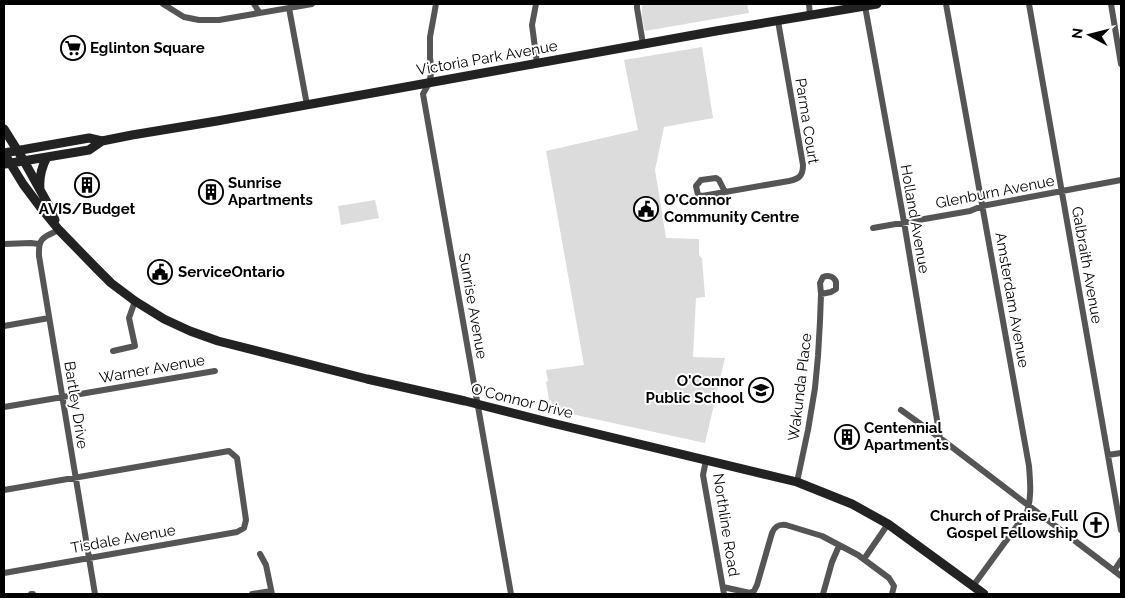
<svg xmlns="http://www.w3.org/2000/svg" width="1125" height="598" viewBox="0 0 1125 598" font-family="Raleway,sans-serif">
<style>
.green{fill:#dcdcdc}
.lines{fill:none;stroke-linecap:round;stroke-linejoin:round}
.minor{stroke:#555;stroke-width:6}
.secondary{stroke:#222;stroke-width:9}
.labels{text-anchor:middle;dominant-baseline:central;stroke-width:4;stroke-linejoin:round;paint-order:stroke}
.poi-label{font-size:15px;font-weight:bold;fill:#000;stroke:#fff;text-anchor:start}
.street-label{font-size:15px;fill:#000;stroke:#fff}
</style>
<rect width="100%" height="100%" fill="#fff"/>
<path class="green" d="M 642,4 L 747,4 L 749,13 L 645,31 L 642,17 Z
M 702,47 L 713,118 L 664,127 L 655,170 L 666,238 L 699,239 L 699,255 L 702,258 L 705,297 L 696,298 L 693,357 L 725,358 L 705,443 L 553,410 L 551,400 L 549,400 L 546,382 L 548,381 L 546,370 L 584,365 L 546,151 L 638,130 L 624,60 Z
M 375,200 L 379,218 L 341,225 L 338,206 Z"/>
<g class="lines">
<path class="minor" d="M 163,4 L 184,17 L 199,20 L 219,20 L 312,4
M 254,4 L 259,12
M 436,4 L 430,37 L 430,58 L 432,70 L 429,83 L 423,94 L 511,594
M 536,4 L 532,25 L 537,63
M 637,4 L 637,8 L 643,44
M 809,4 L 810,15
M 946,4 L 1029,466 C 1030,481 1032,497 1027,512 L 973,586
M 1029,4 L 1121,530
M 1111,4 L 1121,64
M 865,6 L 904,222 L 940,438
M 289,8 L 307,105
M 725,192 L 719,180 L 716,178 L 701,180 L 696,186 L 698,195 L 702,196 L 789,181 C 799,179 803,176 803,165 L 778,21
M 873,228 L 970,211 L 982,206 L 1121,180
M 59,230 C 44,237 38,237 39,256 L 95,594
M 4,244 L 31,243 L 39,244
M 4,326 L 49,318
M 113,351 L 135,346 L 129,318 L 135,301
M 4,407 L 215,371
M 901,410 L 940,438 L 1121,576
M 1108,455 L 1121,453
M 706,460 L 703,475 L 724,594
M 797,482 L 808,430 L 815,388 L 818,356 L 820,321 L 821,294 L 820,283 L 823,277 C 828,275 834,276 836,282 L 836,289 L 831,292 L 821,294
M 4,490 L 229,451 L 237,458 L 246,520 L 244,528 L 237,532 L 4,573
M 260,554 L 266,565 L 272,594
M 864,559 L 888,524
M 1114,571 L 1121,560
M 723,587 L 750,593 L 754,591 L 757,585 L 772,533 C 775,526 779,524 786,525 L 822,536 L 858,555 L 889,578 L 894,586 L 892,594
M 31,594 L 33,594
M 252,594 L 271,591
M 823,594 L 832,562 L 839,546"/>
<path class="secondary" d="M 4,129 L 24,161 L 49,206 L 55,220
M 4,153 L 23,184 L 41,208 L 59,230 L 97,269 L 111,283 L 135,301 L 164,319 L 190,331 L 218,341 L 367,379 L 465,401 L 552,423 L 797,482 L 852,504 L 888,524 L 984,594
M 4,153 L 89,138 L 102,141
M 5,164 L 89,150 L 102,141 L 132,135 L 217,121 L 716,31 L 877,4
M 40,189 C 39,177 41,168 47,157"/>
</g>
<defs>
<symbol id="supermarket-ring" viewBox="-11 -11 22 22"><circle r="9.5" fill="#fff" stroke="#000" stroke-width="1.5"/><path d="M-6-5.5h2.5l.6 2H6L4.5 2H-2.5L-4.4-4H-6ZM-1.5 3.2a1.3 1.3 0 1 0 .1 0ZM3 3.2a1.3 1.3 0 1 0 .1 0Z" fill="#000"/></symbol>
<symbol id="building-ring" viewBox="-11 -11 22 22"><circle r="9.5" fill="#fff" stroke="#000" stroke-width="1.5"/><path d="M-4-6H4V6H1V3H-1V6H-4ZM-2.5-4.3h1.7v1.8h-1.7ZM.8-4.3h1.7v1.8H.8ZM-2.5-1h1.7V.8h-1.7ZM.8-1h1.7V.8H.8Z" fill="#000"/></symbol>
<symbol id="civic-ring" viewBox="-11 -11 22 22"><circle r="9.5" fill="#fff" stroke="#000" stroke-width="1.5"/><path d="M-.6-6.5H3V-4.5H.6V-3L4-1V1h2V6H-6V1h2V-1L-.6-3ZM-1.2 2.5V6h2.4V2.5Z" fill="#000"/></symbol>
<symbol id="school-ring" viewBox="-11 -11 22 22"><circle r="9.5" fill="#fff" stroke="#000" stroke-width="1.5"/><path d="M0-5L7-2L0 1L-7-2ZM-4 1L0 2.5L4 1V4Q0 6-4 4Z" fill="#000"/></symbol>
<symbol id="church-ring" viewBox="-11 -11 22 22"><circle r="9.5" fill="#fff" stroke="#000" stroke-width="1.5"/><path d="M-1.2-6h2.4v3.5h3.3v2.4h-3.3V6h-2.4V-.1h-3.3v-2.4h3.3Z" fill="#000"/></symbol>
</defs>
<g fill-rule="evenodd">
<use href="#supermarket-ring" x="59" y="34" width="28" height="28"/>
<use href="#building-ring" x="73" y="171" width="28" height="28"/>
<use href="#building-ring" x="197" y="178" width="28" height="28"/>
<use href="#civic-ring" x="632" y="195" width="28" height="28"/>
<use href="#civic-ring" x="146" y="258" width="28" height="28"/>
<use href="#school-ring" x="747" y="376" width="28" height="28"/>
<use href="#building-ring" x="833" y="423" width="28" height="28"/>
<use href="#church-ring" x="1082" y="511" width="28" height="28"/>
</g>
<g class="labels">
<g class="poi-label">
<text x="90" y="48">Eglinton Square</text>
<text x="228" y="183">Sunrise<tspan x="228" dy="17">Apartments</tspan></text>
<text x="664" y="200">O'Connor<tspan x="664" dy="17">Community Centre</tspan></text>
<text x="87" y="209" text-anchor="middle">AVIS/Budget</text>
<text x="178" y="272">ServiceOntario</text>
<text x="744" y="381" text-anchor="end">O'Connor<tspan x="744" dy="17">Public School</tspan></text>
<text x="864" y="428">Centennial<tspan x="864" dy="17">Apartments</tspan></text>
<text x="1078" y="516" text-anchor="end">Church of Praise Full<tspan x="1078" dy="17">Gospel Fellowship</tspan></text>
</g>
<g class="street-label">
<text transform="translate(487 58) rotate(-10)">Victoria Park Avenue</text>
<text transform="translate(807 121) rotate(81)">Parma Court</text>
<text transform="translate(995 192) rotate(-11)">Glenburn Avenue</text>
<text transform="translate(915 219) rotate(80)">Holland Avenue</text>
<text transform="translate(1087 265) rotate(80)">Galbraith Avenue</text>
<text transform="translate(1012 300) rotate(80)">Amsterdam Avenue</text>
<text transform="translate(473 306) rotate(80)">Sunrise Avenue</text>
<text transform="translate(152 369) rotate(-10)">Warner Avenue</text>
<text transform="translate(800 387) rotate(-83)">Wakunda Place</text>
<text transform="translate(522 401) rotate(14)">O'Connor Drive</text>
<text transform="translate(76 405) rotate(81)">Bartley Drive</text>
<text transform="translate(726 525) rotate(81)">Northline Road</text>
<text transform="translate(123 539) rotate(-10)">Tisdale Avenue</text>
</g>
</g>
<rect width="1125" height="598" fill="none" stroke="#000000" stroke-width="10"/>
<g transform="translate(1090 35) rotate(277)" stroke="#ffffff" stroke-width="4" paint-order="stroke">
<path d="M0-4L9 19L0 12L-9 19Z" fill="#000000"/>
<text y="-8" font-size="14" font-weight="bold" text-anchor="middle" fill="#000000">N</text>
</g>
</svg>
